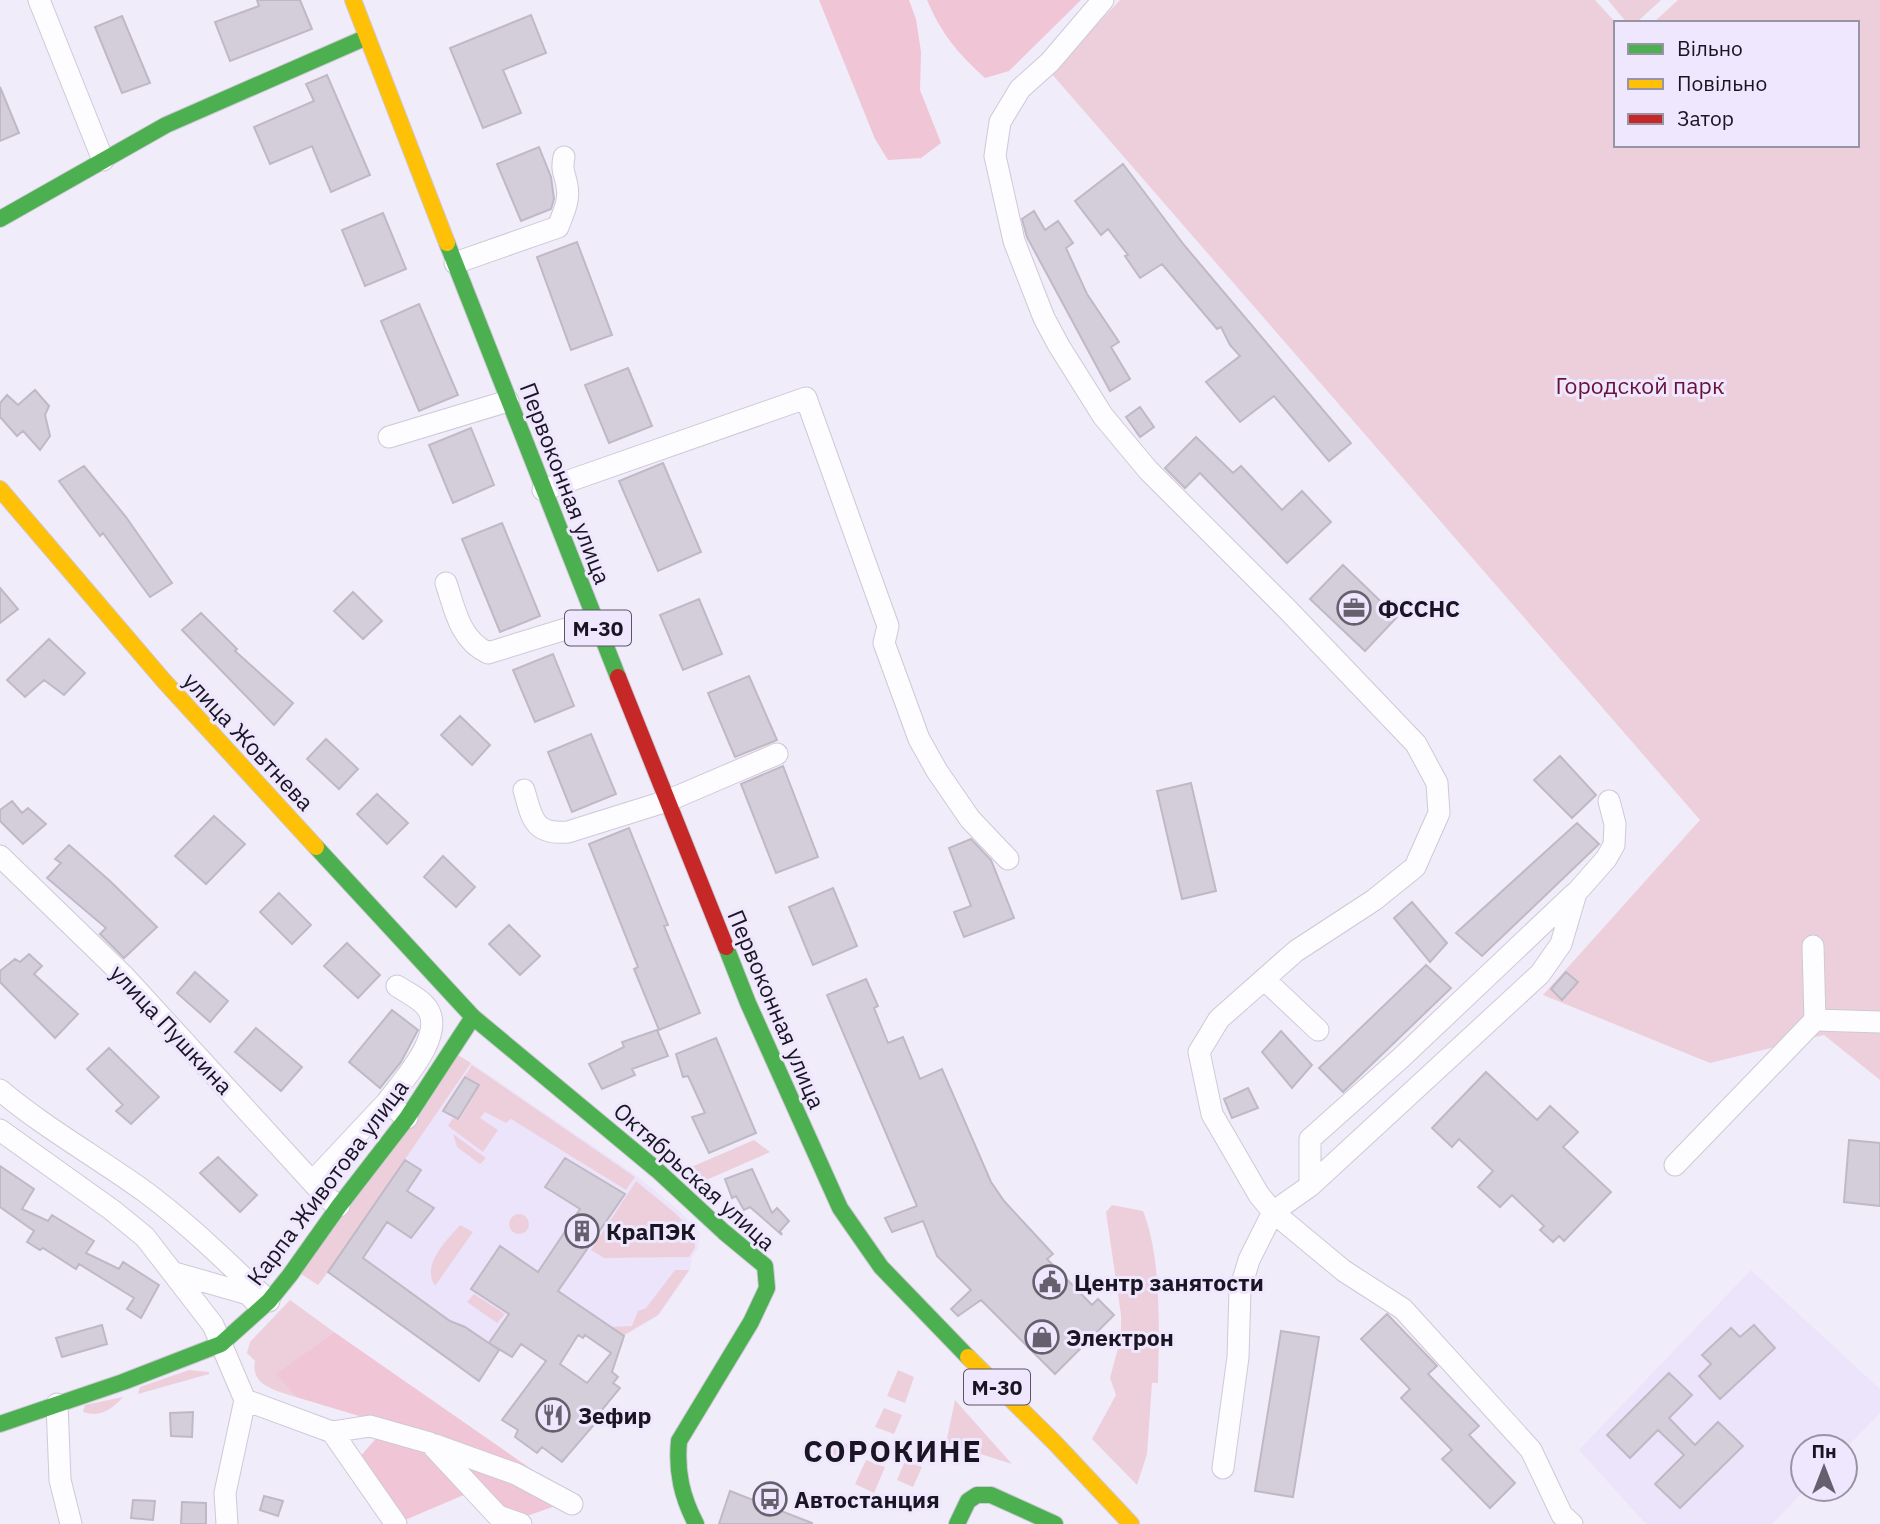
<svg xmlns="http://www.w3.org/2000/svg" width="1880" height="1524" viewBox="0 0 1880 1524" font-family="'IBM Plex Sans',sans-serif">
<style>
.built{fill:#ece4fa}
.green{fill:#edcfdc}
.forest{fill:#f0c5d6}
.building{fill:#d4cdda;stroke:#c0b9c5;stroke-width:2;fill-rule:evenodd}
.lines{fill:none;stroke-linecap:round;stroke-linejoin:round}
.street-casing{stroke:#cec9d6;stroke-width:23}
.fast-casing{stroke:#cec9d6;stroke-width:18}
.slow-casing{stroke:#cec9d6;stroke-width:18}
.jam-casing{stroke:#cec9d6;stroke-width:18}
.street{stroke:#fdfcfe;stroke-width:21}
.fast{stroke:#4caf50;stroke-width:16}
.slow{stroke:#ffc107;stroke-width:16}
.jam{stroke:#c62828;stroke-width:16}
.labels{text-anchor:middle;dominant-baseline:central;stroke-width:6;stroke-linejoin:round;paint-order:stroke}
.shield{fill:#eee7fe;stroke:#5a5464;stroke-width:2}
.shield-label{font-size:21px;font-weight:bold;fill:#1a1522}
.park-label{font-size:23px;fill:#681236;stroke:#eee7fe}
.street-label{font-size:23px;fill:#1a1522;stroke:#eee7fe}
.poi-label{font-size:23px;font-weight:bold;fill:#1a1522;stroke:#eee7fe;text-anchor:start}
.district-label{font-size:30px;font-weight:bold;letter-spacing:2px;fill:#1a1522;stroke:#eee7fe}
</style>
<rect width="100%" height="100%" fill="#f0ecf9"/>
<path class="built" d="M 471,1063 L 637,1176 L 678,1210 L 700,1233 L 698,1248 L 692,1257 L 690,1270 L 659,1315 L 624,1336 L 558,1291 L 512,1357 L 499,1351 L 479,1381 L 328,1272 Z
M 1751,1270 L 1880,1389 L 1880,1413 L 1845,1449 L 1845,1447 L 1803,1447 L 1803,1489 L 1806,1489 L 1772,1524 L 1646,1524 L 1579,1450 Z"/>
<path class="green" d="M 1120,0 L 1595,0 L 1616,23 L 1616,145 L 1857,145 L 1857,23 L 1653,23 L 1678,0 L 1880,0 L 1880,1080 L 1824,1035 L 1710,1063 L 1543,995 L 1700,820 L 1051,73 Z
M 1608,0 L 1661,0 L 1636,23 L 1627,23 Z
M 458,1055 L 471,1063 L 328,1272 L 318,1285 L 301,1274 Z
M 472,1065 L 635,1177 L 626,1190 L 511,1119 L 506,1123 L 485,1112 L 480,1118 L 498,1130 L 483,1152 L 448,1126 L 453,1118 L 459,1120 L 480,1085 L 465,1076 Z
M 453,1134 L 486,1158 L 480,1164 L 457,1147 Z
M 754,1140 L 770,1152 L 704,1181 L 689,1168 Z
M 636,1181 L 675,1213 L 695,1234 L 695,1248 L 689,1257 L 604,1258 L 591,1250 Z
M 1112,1205 L 1143,1211 C 1162,1258 1159,1332 1158,1383 L 1152,1383 L 1147,1454 L 1137,1485 L 1092,1439 L 1116,1395 L 1110,1378 L 1121,1337 L 1121,1315 L 1106,1212 Z
M509 1224a10 10 0 1 1 20 0a10 10 0 1 1-20 0Z
M 460,1225 L 473,1232 L 435,1286 C 421,1265 446,1241 460,1225 Z
M 675,1270 L 689,1270 L 658,1315 L 624,1335 L 612,1327 L 632,1326 L 638,1311 L 646,1308 Z
M 474,1294 L 505,1314 L 497,1323 L 467,1302 Z
M 290,1300 L 334,1332 L 277,1374 L 296,1397 C 277,1391 250,1386 255,1361 L 247,1353 L 250,1342 Z
M 189,1370 L 209,1372 L 209,1374 L 138,1394 L 140,1387 Z
M 898,1370 L 914,1377 L 905,1403 L 887,1396 Z
M 123,1397 C 112,1409 101,1418 83,1412 L 85,1405 Z
M 955,1400 L 1012,1464 L 946,1443 Z
M 884,1408 L 902,1415 L 894,1434 L 875,1427 Z
M 836,1439 L 851,1446 L 842,1463 L 826,1457 Z
M 866,1460 L 885,1467 L 874,1493 L 855,1484 Z
M 905,1461 L 922,1467 L 913,1487 L 897,1480 Z"/>
<path class="forest" d="M 819,0 L 909,0 L 916,19 L 921,52 L 920,90 L 941,143 L 921,158 L 888,160 L 875,139 Z
M 927,0 L 1081,0 L 1009,71 L 985,78 C 959,55 940,32 927,0 Z
M 334,1332 L 567,1494 L 432,1438 L 296,1397 L 276,1374 Z
M 378,1436 L 421,1446 L 466,1494 L 405,1520 L 359,1458 Z
M 445,1453 L 564,1503 L 524,1517 L 501,1511 Z"/>
<path class="building" d="M 257,0 L 300,0 L 312,29 L 230,61 L 215,22 L 259,6 Z
M 531,15 L 546,53 L 503,70 L 521,113 L 483,128 L 450,48 Z
M 122,16 L 150,83 L 122,93 L 95,27 Z
M 327,75 L 370,175 L 331,192 L 312,146 L 270,164 L 254,127 L 314,101 L 306,84 Z
M 0,87 L 19,133 L 0,141 Z
M 539,147 L 551,177 L 554,199 L 551,209 L 521,221 L 497,164 Z
M 1123,164 L 1184,245 L 1351,443 L 1329,461 L 1274,396 L 1240,422 L 1206,382 L 1240,356 L 1230,345 L 1221,327 L 1217,329 L 1162,264 L 1140,278 L 1125,256 L 1128,255 L 1108,229 L 1101,235 L 1075,201 Z
M 1034,211 L 1045,230 L 1058,221 L 1073,243 L 1066,248 L 1087,294 L 1119,342 L 1111,347 L 1130,379 L 1110,391 L 1027,237 L 1022,219 Z
M 383,213 L 406,269 L 365,286 L 342,230 Z
M 577,242 L 612,335 L 571,350 L 537,257 Z
M 419,304 L 458,395 L 419,411 L 381,321 Z
M 628,368 L 652,426 L 609,443 L 585,385 Z
M 35,390 L 49,406 L 45,415 L 50,436 L 40,450 L 23,431 L 17,436 L 0,417 L 0,403 L 7,395 L 18,405 Z
M 1140,407 L 1154,427 L 1140,437 L 1126,417 Z
M 471,428 L 494,485 L 453,503 L 429,445 Z
M 1196,437 L 1233,473 L 1241,466 L 1282,510 L 1302,491 L 1331,522 L 1287,563 L 1200,473 L 1185,488 L 1165,468 Z
M 663,463 L 701,552 L 658,571 L 619,481 Z
M 84,466 L 126,517 L 172,583 L 150,597 L 103,533 L 100,536 L 59,481 Z
M 502,523 L 540,616 L 500,632 L 462,539 Z
M 1343,565 L 1397,617 L 1365,651 L 1310,599 Z
M 0,588 L 18,609 L 0,623 Z
M 353,592 L 382,621 L 363,639 L 334,611 Z
M 699,599 L 722,654 L 683,670 L 660,615 Z
M 201,613 L 237,649 L 235,651 L 293,703 L 274,725 L 182,630 Z
M 49,639 L 85,673 L 64,695 L 44,680 L 25,697 L 7,680 Z
M 553,654 L 574,706 L 535,722 L 513,670 Z
M 749,676 L 777,740 L 735,757 L 708,693 Z
M 460,716 L 490,745 L 472,765 L 441,735 Z
M 591,734 L 616,794 L 572,812 L 548,752 Z
M 326,739 L 358,769 L 339,789 L 307,759 Z
M 1560,756 L 1596,795 L 1572,818 L 1534,780 Z
M 783,766 L 818,857 L 776,873 L 741,784 Z
M 1191,783 L 1216,891 L 1182,899 L 1157,791 Z
M 377,794 L 408,823 L 387,844 L 357,814 Z
M 12,801 L 22,813 L 28,808 L 46,824 L 23,844 L 0,821 L 0,810 Z
M 214,816 L 245,844 L 206,884 L 175,856 Z
M 1577,823 L 1599,844 L 1482,956 L 1456,933 Z
M 629,828 L 668,925 L 664,926 L 700,1013 L 659,1030 L 634,969 L 638,967 L 589,844 Z
M 971,839 L 991,860 L 1014,918 L 964,937 L 954,912 L 971,906 L 949,848 Z
M 69,845 L 110,881 L 157,927 L 124,958 L 100,934 L 106,928 L 47,878 L 61,863 L 55,859 Z
M 443,856 L 475,887 L 456,907 L 424,877 Z
M 833,888 L 857,946 L 813,965 L 789,907 Z
M 279,893 L 311,925 L 292,944 L 260,912 Z
M 1412,902 L 1447,943 L 1430,962 L 1394,918 Z
M 509,925 L 540,956 L 520,975 L 489,944 Z
M 347,943 L 380,975 L 358,998 L 324,966 Z
M 29,954 L 42,966 L 34,974 L 78,1014 L 55,1038 L 0,982 L 0,971 L 15,959 L 20,962 Z
M 1426,965 L 1451,988 L 1343,1092 L 1319,1068 Z
M 195,972 L 228,1001 L 210,1022 L 177,993 Z
M 1566,972 L 1578,982 L 1562,1000 L 1551,989 Z
M 866,979 L 878,1006 L 874,1008 L 888,1043 L 903,1037 L 920,1079 L 942,1069 L 991,1182 L 1004,1201 L 1053,1254 L 1047,1259 L 1092,1305 L 1098,1299 L 1114,1315 L 1055,1374 L 981,1300 L 958,1316 L 951,1309 L 971,1290 L 937,1256 L 923,1221 L 892,1232 L 885,1218 L 917,1206 L 827,995 Z
M 392,1010 L 418,1030 L 401,1062 L 380,1088 L 349,1062 Z
M 256,1028 L 302,1067 L 281,1091 L 235,1052 Z
M 657,1030 L 668,1056 L 632,1069 L 635,1075 L 602,1089 L 589,1064 L 624,1047 L 622,1042 Z
M 1281,1031 L 1312,1065 L 1292,1088 L 1262,1052 Z
M 716,1038 L 756,1133 L 709,1153 L 692,1117 L 705,1113 L 688,1076 L 683,1077 L 676,1054 Z
M 109,1048 L 159,1097 L 131,1124 L 116,1111 L 123,1105 L 87,1069 Z
M 1486,1072 L 1537,1120 L 1550,1106 L 1578,1132 L 1563,1147 L 1611,1192 L 1564,1241 L 1559,1236 L 1553,1242 L 1540,1230 L 1544,1226 L 1512,1195 L 1500,1207 L 1478,1187 L 1493,1171 L 1459,1139 L 1452,1147 L 1432,1128 Z
M 465,1077 L 479,1085 L 458,1119 L 443,1111 Z
M 1248,1088 L 1258,1108 L 1232,1118 L 1224,1099 Z
M 1849,1140 L 1880,1143 L 1880,1206 L 1844,1202 Z
M 218,1157 L 257,1195 L 240,1212 L 200,1173 Z
M 565,1158 L 625,1194 L 558,1291 L 624,1336 L 612,1372 L 618,1377 L 613,1383 L 620,1388 L 601,1411 L 604,1413 L 562,1462 L 542,1447 L 537,1453 L 515,1437 L 518,1430 L 502,1420 L 546,1361 L 521,1344 L 512,1357 L 489,1343 L 509,1314 L 471,1289 L 500,1246 L 538,1272 L 580,1209 L 545,1187 ZM 578,1335 L 583,1338 L 585,1335 L 611,1353 L 587,1383 L 560,1364 Z
M 405,1160 L 421,1170 L 407,1191 L 434,1208 L 411,1238 L 387,1222 L 363,1258 L 450,1321 L 465,1327 L 499,1350 L 479,1381 L 328,1272 Z
M 0,1166 L 34,1189 L 22,1209 L 48,1221 L 52,1215 L 94,1241 L 86,1253 L 119,1269 L 123,1262 L 159,1285 L 141,1318 L 127,1309 L 134,1298 L 79,1264 L 76,1269 L 43,1248 L 40,1250 L 27,1242 L 34,1231 L 0,1207 Z
M 752,1169 L 772,1213 L 777,1208 L 789,1221 L 780,1231 L 782,1235 L 750,1207 L 744,1210 L 736,1196 L 732,1198 L 725,1179 Z
M 1387,1314 L 1437,1366 L 1428,1374 L 1479,1426 L 1469,1435 L 1515,1483 L 1490,1508 L 1442,1459 L 1452,1450 L 1401,1398 L 1410,1389 L 1361,1339 Z
M 102,1325 L 107,1344 L 62,1357 L 56,1338 Z
M 1754,1325 L 1775,1348 L 1720,1399 L 1699,1376 L 1711,1364 L 1702,1355 L 1731,1328 L 1740,1337 Z
M 1281,1331 L 1319,1337 L 1293,1497 L 1255,1491 Z
M 1669,1373 L 1692,1395 L 1669,1418 L 1695,1445 L 1718,1422 L 1743,1446 L 1680,1508 L 1655,1484 L 1684,1455 L 1658,1430 L 1630,1458 L 1607,1435 Z
M 193,1412 L 192,1437 L 171,1436 L 170,1413 Z
M 730,1491 L 812,1523 L 812,1524 L 719,1524 Z
M 264,1496 L 283,1501 L 278,1516 L 260,1510 Z
M 133,1500 L 155,1501 L 153,1520 L 131,1518 Z
M 182,1502 L 206,1503 L 206,1524 L 181,1524 Z"/>
<g class="lines">
<defs>
<path id="street" d="M 39,0 L 103,160
M 1103,0 L 1050,62 L 1020,89 L 1000,122 L 995,156 L 1014,241 L 1044,318 L 1059,346 L 1103,416 L 1148,470 L 1287,609 L 1416,744 L 1437,783 L 1439,813 L 1415,867 L 1374,900 L 1296,951 L 1219,1019 L 1199,1052 L 1212,1114 L 1259,1195 L 1273,1212 L 1344,1271 L 1403,1309 L 1531,1450 L 1562,1515 L 1572,1524
M 455,263 L 558,227 C 563,214 570,200 567,186 C 565,173 561,172 564,157
M 389,437 L 508,401
M 543,490 L 806,398 L 888,626 L 884,643 L 919,739 L 937,771 L 970,819 L 1008,859
M 446,583 C 455,610 460,640 488,653 L 595,620
M 524,790 C 532,819 534,835 568,832 L 667,801 L 777,754
M 0,856 L 124,976 L 326,1197 L 339,1206
M 1813,946 L 1815,1020 L 1880,1022
M 1265,980 L 1318,1030
M 397,986 C 406,992 421,999 427,1008 C 446,1035 403,1080 387,1102 L 407,1118
M 0,1090 C 45,1128 97,1157 144,1191 C 189,1224 228,1264 269,1301
M 0,1130 L 112,1210 L 145,1237 L 213,1325 L 245,1400 L 332,1432 L 396,1524
M 1675,1165 L 1815,1020
M 313,1181 L 387,1102
M 1310,1186 L 1310,1139 L 1402,1057 L 1574,894
M 175,1273 L 248,1294 L 257,1303
M 57,1404 L 60,1480 L 71,1524
M 332,1432 L 370,1426 L 430,1443 L 498,1516 L 521,1524
M 435,1445 L 516,1474 L 572,1504
M 1223,1468 L 1238,1357 L 1240,1290 L 1249,1260 L 1273,1212 L 1310,1186 L 1540,974 L 1561,944 L 1576,893 L 1606,859 L 1614,845 L 1615,824 L 1609,801
M 227,1524 L 225,1493 L 245,1400"/>
<path id="fast" d="M 0,219 L 166,125 L 367,37
M 447,243 L 618,677
M 316,847 L 473,1017 L 657,1170 L 724,1232 L 765,1266 L 767,1288 L 751,1322 L 679,1441 C 676,1472 682,1497 696,1524
M 726,947 L 748,1003 L 840,1208 L 881,1267 L 968,1357
M 0,1424 L 123,1382 L 221,1344 L 269,1301 L 290,1275 L 339,1206 L 407,1118 L 473,1017
M 957,1524 L 968,1501 L 977,1495 L 991,1495 L 1055,1524"/>
<path id="slow" d="M 353,0 L 447,243
M 0,489 L 164,681 L 316,847
M 968,1357 L 1055,1443 L 1131,1524"/>
<path id="jam" d="M 618,677 L 726,947"/>
</defs>
<use href="#street" class="street-casing"/>
<use href="#fast" class="fast-casing"/>
<use href="#slow" class="slow-casing"/>
<use href="#jam" class="jam-casing"/>
<use href="#street" class="street"/>
<use href="#fast" class="fast"/>
<use href="#slow" class="slow"/>
<use href="#jam" class="jam"/>
</g>
<defs>
<symbol id="office-ring" viewBox="-11 -11 22 22"><circle r="9.5" fill="#eee7fe" stroke="#65606d" stroke-width="1.5"/><path d="M-6-3h4V-5.5h4V-3h4V5H-6ZM-1-4.5V-3h2v-1.5ZM-6 0V1H6V0Z" fill="#65606d"/></symbol>
<symbol id="building-ring" viewBox="-11 -11 22 22"><circle r="9.5" fill="#eee7fe" stroke="#65606d" stroke-width="1.5"/><path d="M-4-6H4V6H1V3H-1V6H-4ZM-2.5-4.3h1.7v1.8h-1.7ZM.8-4.3h1.7v1.8H.8ZM-2.5-1h1.7V.8h-1.7ZM.8-1h1.7V.8H.8Z" fill="#65606d"/></symbol>
<symbol id="civic-ring" viewBox="-11 -11 22 22"><circle r="9.5" fill="#eee7fe" stroke="#65606d" stroke-width="1.5"/><path d="M-.6-6.5H3V-4.5H.6V-3L4-1V1h2V6H-6V1h2V-1L-.6-3ZM-1.2 2.5V6h2.4V2.5Z" fill="#65606d"/></symbol>
<symbol id="shop-ring" viewBox="-11 -11 22 22"><circle r="9.5" fill="#eee7fe" stroke="#65606d" stroke-width="1.5"/><path d="M-5-2.5h2.3a2.7 3.5 0 0 1 5.4 0H5L5.5 6h-11ZM-1.5-2.5h3a1.5 2.3 0 0 0-3 0Z" fill="#65606d"/></symbol>
<symbol id="restaurant-ring" viewBox="-11 -11 22 22"><circle r="9.5" fill="#eee7fe" stroke="#65606d" stroke-width="1.5"/><path d="M-5-6h1v4h1v-4h1v4h1v-4h1v5L-1.5 .5V6h-2V.5L-5-1ZM5-6V6H3V1.5H1.5Q1.5-4 5-6Z" fill="#65606d"/></symbol>
<symbol id="bus-ring" viewBox="-11 -11 22 22"><circle r="9.5" fill="#eee7fe" stroke="#65606d" stroke-width="1.5"/><path d="M-5-6H5V4H4V6H2V4H-2V6H-4V4H-5ZM-3.5-4V0h7V-4ZM-3.5 1.2v1.5H-2V1.2ZM2 1.2v1.5H3.5V1.2Z" fill="#65606d"/></symbol>
</defs>
<g fill-rule="evenodd">
<use href="#office-ring" x="1335" y="589" width="38" height="38"/>
<use href="#building-ring" x="563" y="1212" width="38" height="38"/>
<use href="#civic-ring" x="1031" y="1263" width="38" height="38"/>
<use href="#shop-ring" x="1023" y="1318" width="38" height="38"/>
<use href="#restaurant-ring" x="534" y="1396" width="38" height="38"/>
<use href="#bus-ring" x="751" y="1480" width="38" height="38"/>
</g>
<g class="labels">
<g class="shield">
<rect x="565" y="610.5" width="66" height="35" rx="5"/>
<rect x="964" y="1369.5" width="66" height="35" rx="5"/>
</g>
<g class="shield-label">
<text x="598" y="628">М-30</text>
<text x="997" y="1387">М-30</text>
</g>
<g class="park-label">
<text x="1640" y="385">Городской парк</text>
</g>
<g class="street-label">
<text transform="translate(566 483) rotate(69)">Первоконная улица</text>
<text transform="translate(249 741) rotate(47)">улица Жовтнева</text>
<text transform="translate(777 1009) rotate(67)">Первоконная улица</text>
<text transform="translate(172 1029) rotate(47)">улица Пушкина</text>
<text transform="translate(695 1176) rotate(42)">Октябрьская улица</text>
<text transform="translate(327 1182) rotate(-53)">Карпа Животова улица</text>
</g>
<g class="poi-label">
<text x="1378" y="608">ФССНС</text>
<text x="606" y="1231">КраПЭК</text>
<text x="1074" y="1282">Центр занятости</text>
<text x="1066" y="1337">Электрон</text>
<text x="578" y="1415">Зефир</text>
<text x="794" y="1499">Автостанция</text>
</g>
<g class="district-label">
<text x="893" y="1450">СОРОКИНЕ</text>
</g>
</g>
<rect x="1614" y="21" width="245" height="126" fill="#eee7fe" stroke="#9993a6" stroke-width="2"/>
<rect x="1628" y="44" width="35" height="10" fill="#4caf50" stroke="#9993a6" stroke-width="2"/>
<text x="1677" y="56" font-size="21" fill="#1a1522">Вільно</text>
<rect x="1628" y="79" width="35" height="10" fill="#ffc107" stroke="#9993a6" stroke-width="2"/>
<text x="1677" y="91" font-size="21" fill="#1a1522">Повільно</text>
<rect x="1628" y="114" width="35" height="10" fill="#c62828" stroke="#9993a6" stroke-width="2"/>
<text x="1677" y="126" font-size="21" fill="#1a1522">Затор</text>
<g transform="translate(1824 1468)"><circle r="33" fill="#eee7fe" stroke="#9993a6" stroke-width="2"/>
<path d="M0-5L12 26L0 18L-12 26Z" fill="#65606d"/>
<text y="-10" font-size="19" font-weight="bold" text-anchor="middle" fill="#1a1522">Пн</text>
</g>
</svg>
